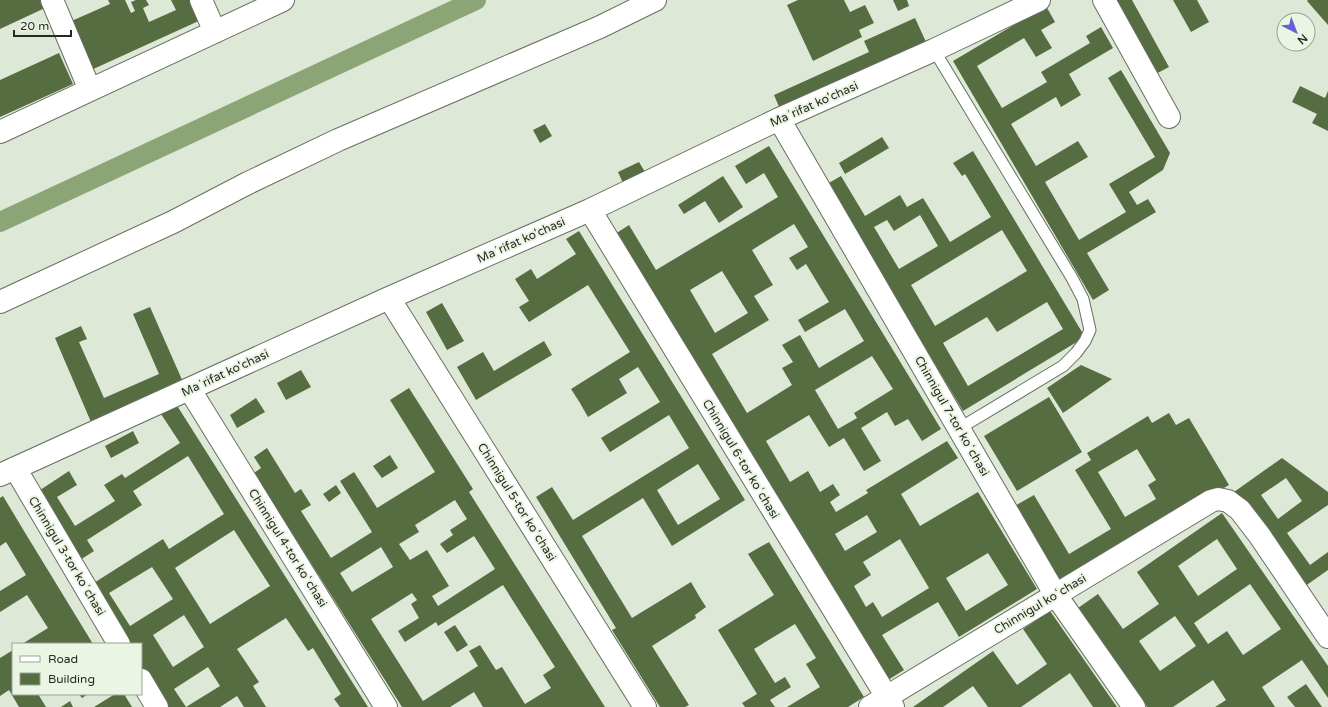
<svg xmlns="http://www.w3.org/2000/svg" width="1328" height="707" viewBox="0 0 1328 707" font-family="'Varela Round',sans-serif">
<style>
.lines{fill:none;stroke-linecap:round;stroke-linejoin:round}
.canal{stroke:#8ca576;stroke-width:20}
.building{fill:#566d42;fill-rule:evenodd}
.service-casing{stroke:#676f60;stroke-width:13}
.minor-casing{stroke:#676f60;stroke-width:24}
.service{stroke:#fff;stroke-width:11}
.minor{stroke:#fff;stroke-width:22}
.labels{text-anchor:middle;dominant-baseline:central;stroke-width:4;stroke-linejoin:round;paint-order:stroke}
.street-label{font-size:12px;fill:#262a23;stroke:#ebf5e3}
</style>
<rect width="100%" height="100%" fill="#dee8d6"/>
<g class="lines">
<path class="canal" d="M 0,222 L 476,0"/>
</g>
<path class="building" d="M 0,0 L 41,0 L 45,8 L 0,29 Z
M 108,0 L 125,0 L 131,13 L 135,11 L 131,2 L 136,0 L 146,0 L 149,5 L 143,8 L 149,22 L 176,10 L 171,0 L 194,0 L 203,19 L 89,71 L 67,23 L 110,4 Z
M 798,0 L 844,0 L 850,12 L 865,5 L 874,23 L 859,30 L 862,37 L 813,61 L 787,5 Z
M 893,0 L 907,0 L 909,6 L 898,11 Z
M 1110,0 L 1132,0 L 1169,67 L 1152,76 Z
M 1173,0 L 1197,0 L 1209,22 L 1191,32 Z
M 1308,0 L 1328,0 L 1328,25 L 1307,1 Z
M 1046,6 L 1055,22 L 1041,30 L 1052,48 L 1036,57 L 1024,38 L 977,66 L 1002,108 L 1047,82 L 1041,72 L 1090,43 L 1086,36 L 1101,27 L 1113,48 L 1069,74 L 1081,95 L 1061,107 L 1056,97 L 1011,124 L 1036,166 L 1078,141 L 1088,157 L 1045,182 L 1079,240 L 1126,212 L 1109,184 L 1155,157 L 1108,78 L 1121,70 L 1170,153 L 1163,170 L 1129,192 L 1137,205 L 1148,199 L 1156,212 L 1087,253 L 1109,290 L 1093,300 L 953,61 Z
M 915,18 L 926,42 L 780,109 L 774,95 L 869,52 L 864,41 Z
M 59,53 L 73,84 L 0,117 L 0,80 Z
M 1300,86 L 1325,98 L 1328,91 L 1328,131 L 1312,123 L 1317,114 L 1292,102 Z
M 545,124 L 552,136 L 540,143 L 533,130 Z
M 882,137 L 889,148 L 845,174 L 839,163 Z
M 769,146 L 941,429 L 922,441 L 908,419 L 895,426 L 887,412 L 861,428 L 881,461 L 864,471 L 844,438 L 829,447 L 809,415 L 766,441 L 790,482 L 808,471 L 820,492 L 833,484 L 840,495 L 830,502 L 836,512 L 868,493 L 866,490 L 947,441 L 958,458 L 901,494 L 920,526 L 978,492 L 1037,589 L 959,637 L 938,602 L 882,635 L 904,670 L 888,680 L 652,291 L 650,292 L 615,234 L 629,225 L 656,270 L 778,197 L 764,173 L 746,184 L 735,166 ZM 794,224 L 808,247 L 789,258 L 797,270 L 806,264 L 829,302 L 798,320 L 805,332 L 845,309 L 864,341 L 819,368 L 800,335 L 782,345 L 793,362 L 782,368 L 792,385 L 747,413 L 712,354 L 769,320 L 754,296 L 773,285 L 752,250 ZM 722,271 L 748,313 L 715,333 L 690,290 ZM 872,356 L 893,389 L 854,413 L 857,418 L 838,429 L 815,390 ZM 867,515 L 877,532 L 845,551 L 835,534 ZM 900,539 L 929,588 L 882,617 L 873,602 L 866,607 L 854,586 L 871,575 L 863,562 ZM 988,553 L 1008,585 L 966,611 L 946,578 Z
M 973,151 L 1085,337 L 963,411 L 827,184 L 841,176 L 865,216 L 900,195 L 907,207 L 923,198 L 950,242 L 991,217 L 965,174 L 962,176 L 953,163 ZM 920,215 L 938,246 L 899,269 L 874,227 L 887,220 L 894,231 ZM 1002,230 L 1027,271 L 935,326 L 911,285 ZM 1047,302 L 1063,329 L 968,386 L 943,343 L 987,317 L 997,332 Z
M 639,162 L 645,172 L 623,183 L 618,172 Z
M 723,176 L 743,207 L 719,223 L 705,201 L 684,214 L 678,205 Z
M 579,231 L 745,500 L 672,546 L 643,498 L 582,536 L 632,618 L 691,582 L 699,596 L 706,607 L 695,615 L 696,618 L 652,646 L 689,705 L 685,707 L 660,707 L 612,630 L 616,628 L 536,497 L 552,487 L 573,520 L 689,448 L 669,415 L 610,452 L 601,438 L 660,402 L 638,367 L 619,379 L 627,393 L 588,417 L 580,403 L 571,389 L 630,352 L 588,285 L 529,322 L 519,307 L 529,301 L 515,279 L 531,269 L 537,279 L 576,254 L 566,239 ZM 698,464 L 720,499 L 678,525 L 657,490 Z
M 442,303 L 464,341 L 447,350 L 426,312 Z
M 150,307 L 183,382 L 91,422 L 55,338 L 81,326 L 87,339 L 79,342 L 104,398 L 159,374 L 133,314 Z
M 544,341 L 552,355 L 476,400 L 457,367 L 483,352 L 494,371 Z
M 1081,365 L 1112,379 L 1063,413 L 1047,388 Z
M 301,370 L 311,387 L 286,400 L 277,383 Z
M 409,388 L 473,489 L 469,492 L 605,707 L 483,707 L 474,692 L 450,707 L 402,707 L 254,473 L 261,468 L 254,457 L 267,448 L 295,493 L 301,489 L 311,505 L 301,511 L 331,558 L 372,532 L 340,481 L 354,472 L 377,508 L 435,472 L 390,400 ZM 455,500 L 467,519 L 450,530 L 453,535 L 440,544 L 447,553 L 474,536 L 495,569 L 438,606 L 432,596 L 449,586 L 427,550 L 410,560 L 399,544 L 419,532 L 415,525 ZM 381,547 L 393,567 L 352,592 L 340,573 ZM 503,585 L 555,667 L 543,675 L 551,688 L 525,704 L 502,667 L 496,670 L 480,645 L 469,651 L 478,666 L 423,701 L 371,619 L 412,593 L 417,600 L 411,604 L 419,618 L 398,631 L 405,642 L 436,622 L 438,626 Z
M 1049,397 L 1082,452 L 1017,491 L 984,436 Z
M 256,398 L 265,412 L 237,428 L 230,415 Z
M 176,404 L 368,707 L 340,707 L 334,699 L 341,694 L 313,648 L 308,651 L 286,618 L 237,649 L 259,682 L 253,686 L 266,707 L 244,707 L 237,696 L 220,707 L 186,707 L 220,686 L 208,667 L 174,689 L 186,707 L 162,707 L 141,674 L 141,644 L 122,644 L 86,588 L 163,539 L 169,549 L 224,514 L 188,456 L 133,491 L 142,505 L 87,540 L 94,551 L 77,562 L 34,494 L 69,471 L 77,485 L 57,497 L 75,526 L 115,501 L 104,485 L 122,474 L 125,478 L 180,443 L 161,414 ZM 234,530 L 270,586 L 210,624 L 175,568 ZM 152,567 L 173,599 L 130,626 L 109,593 ZM 184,615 L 204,647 L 173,667 L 153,635 Z
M 1169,413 L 1176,425 L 1189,418 L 1229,485 L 1060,586 L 1013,507 L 1034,495 L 1069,554 L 1111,529 L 1075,470 L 1091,460 L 1087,453 L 1148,416 L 1152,423 ZM 1137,449 L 1156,480 L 1148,485 L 1156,499 L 1125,517 L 1098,472 Z
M 133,431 L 139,443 L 111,458 L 105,446 Z
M 390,455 L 398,468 L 382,478 L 373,466 Z
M 1282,458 L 1328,492 L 1328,505 L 1287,533 L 1310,565 L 1328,552 L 1328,570 L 1301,589 L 1234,492 ZM 1286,478 L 1302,501 L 1278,519 L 1261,495 Z
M 336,485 L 341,493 L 329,502 L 323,494 Z
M 3,496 L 24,531 L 93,644 L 22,644 L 48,628 L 27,595 L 0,612 L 0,591 L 26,575 L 6,542 L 0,546 L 0,498 Z
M 1222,513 L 1328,666 L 1328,698 L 1302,660 L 1262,687 L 1275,707 L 1215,707 L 1226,700 L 1213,680 L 1173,707 L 1147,707 L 1078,608 L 1098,594 L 1123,629 L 1159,604 L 1137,572 ZM 1217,539 L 1237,569 L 1198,596 L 1178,566 ZM 1250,584 L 1281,629 L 1243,655 L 1227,631 L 1208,644 L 1194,623 ZM 1175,616 L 1196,646 L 1160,671 L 1139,641 Z
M 769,542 L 864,697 L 848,707 L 787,707 L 820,687 L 806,664 L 816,658 L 795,624 L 754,649 L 775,683 L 785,677 L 791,687 L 770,700 L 775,707 L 745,707 L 742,703 L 757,694 L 718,630 L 774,595 L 748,554 Z
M 1050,611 L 1117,707 L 1093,707 L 1070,673 L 1021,707 L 988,707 L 973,686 L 943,707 L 913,707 L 993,651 L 1017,685 L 1047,664 L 1023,629 Z
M 455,625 L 468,645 L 457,652 L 444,632 Z
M 13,650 L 13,694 L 38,694 L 46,707 L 19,707 L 9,690 L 0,696 L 0,658 Z
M 1306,684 L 1322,707 L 1295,707 L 1287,697 Z
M 79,694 L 88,694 L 82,698 Z
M 115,694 L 124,694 L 132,707 L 94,707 Z
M 70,701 L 73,707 L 61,707 Z"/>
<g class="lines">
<defs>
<path id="service" d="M 934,50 L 1072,278 L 1083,299 L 1090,330 L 1085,341 L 1076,353 L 1063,366 L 960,428"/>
<path id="minor" d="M 52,0 L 90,90
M 201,0 L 215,32
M 1104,0 L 1169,117
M 779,119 L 1055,594 L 1134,707
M 0,132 L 283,0
M 590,210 L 893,707
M 389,298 L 645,707
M 0,302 L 173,222 L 248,183 L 338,140 L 600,27 L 655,0
M 190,390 L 386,707
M 15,468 L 119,644
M 0,475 L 389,298 L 590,210 L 779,119 L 934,50 L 1039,0
M 141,680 L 157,707
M 870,707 L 1211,501 L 1218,499 L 1228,501 L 1240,510 L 1260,536 L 1328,637"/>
</defs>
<use href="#service" class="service-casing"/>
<use href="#minor" class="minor-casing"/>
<use href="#service" class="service"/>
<use href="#minor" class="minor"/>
</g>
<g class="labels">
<g class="street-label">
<text transform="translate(814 104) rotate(-24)">Maʼrifat ko'chasi</text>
<text transform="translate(521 240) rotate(-24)">Maʼrifat ko'chasi</text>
<text transform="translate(225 373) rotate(-25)">Maʼrifat ko'chasi</text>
<text transform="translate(952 416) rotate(60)">Chinnigul 7-tor koʻchasi</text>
<text transform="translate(741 459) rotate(59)">Chinnigul 6-tor koʻchasi</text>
<text transform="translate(517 502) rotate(58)">Chinnigul 5-tor koʻchasi</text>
<text transform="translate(288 548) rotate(58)">Chinnigul 4-tor koʻchasi</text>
<text transform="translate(67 556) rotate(59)">Chinnigul 3-tor koʻchasi</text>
<text transform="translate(1040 604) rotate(-31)">Chinnigul koʻchasi</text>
</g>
</g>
<rect x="12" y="643" width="130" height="52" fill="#ebf5e3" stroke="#9ca496"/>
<rect x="20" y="656" width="20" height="6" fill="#ffffff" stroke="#9ca496"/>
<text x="48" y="663" font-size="12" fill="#262a23">Road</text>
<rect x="20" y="673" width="20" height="12" fill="#566d42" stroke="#9ca496"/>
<text x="48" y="683" font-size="12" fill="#262a23">Building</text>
<g transform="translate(1296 32) rotate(138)"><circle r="19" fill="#ebf5e3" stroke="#9ca496"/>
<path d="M0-3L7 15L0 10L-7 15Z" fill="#655fd8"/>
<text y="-6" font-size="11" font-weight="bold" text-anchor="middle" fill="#262a23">N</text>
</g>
<path d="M14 30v6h57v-6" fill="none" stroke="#262a23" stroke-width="2"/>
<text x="20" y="30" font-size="12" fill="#262a23" stroke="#ebf5e3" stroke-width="3" paint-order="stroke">20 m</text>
</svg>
